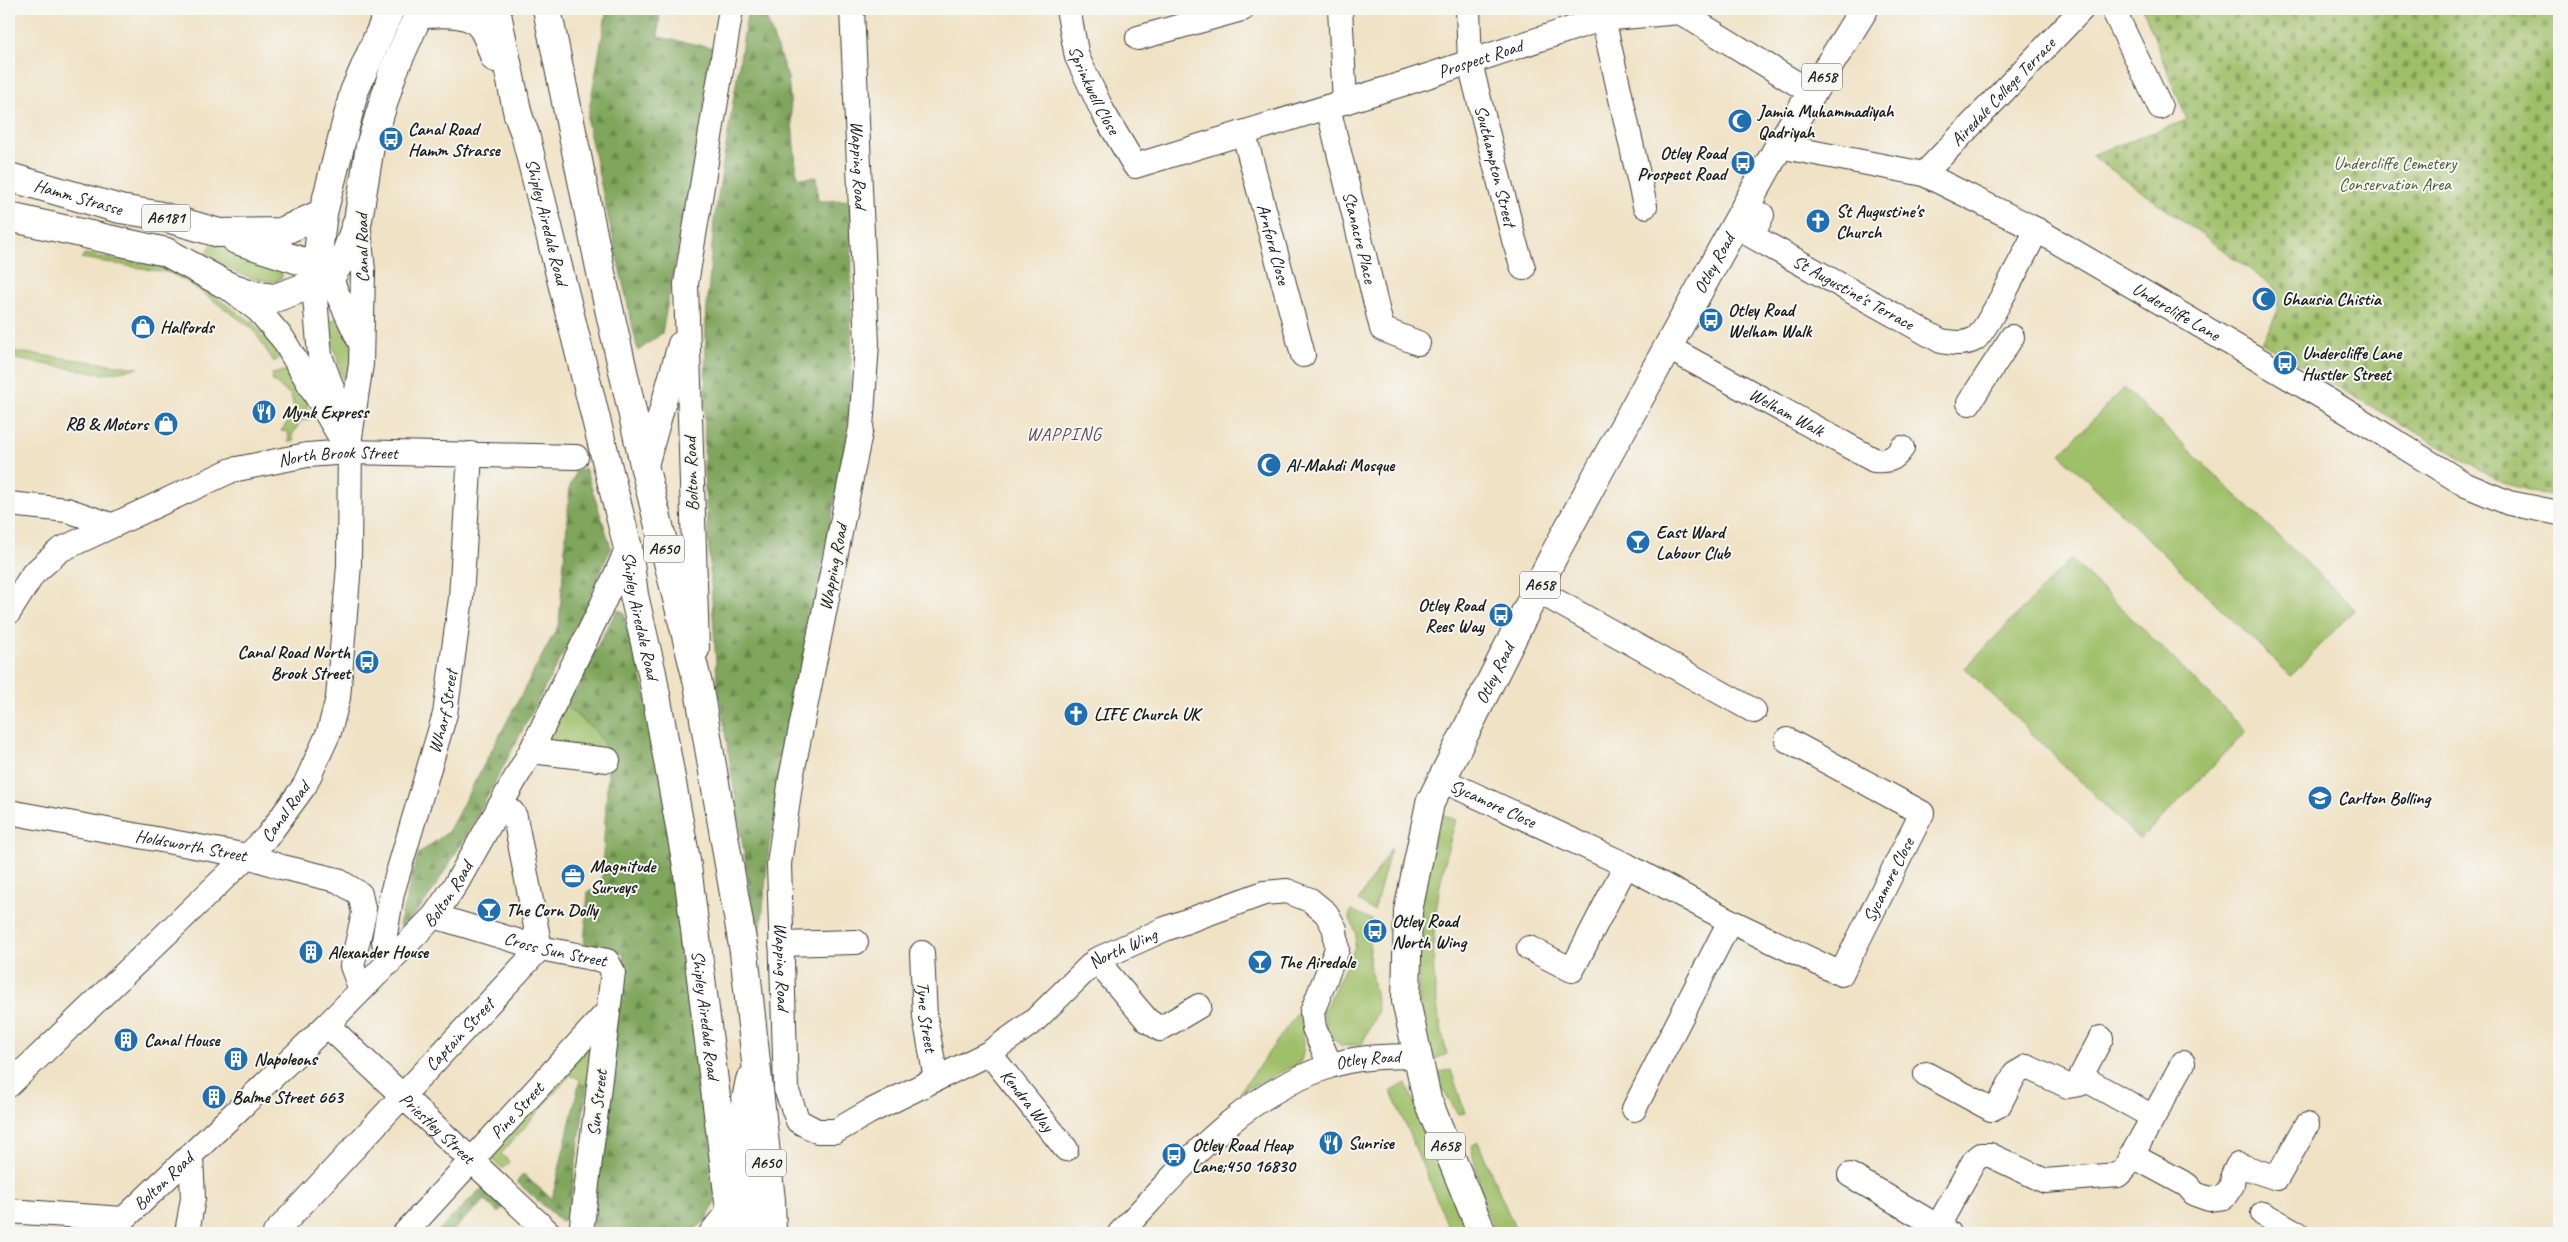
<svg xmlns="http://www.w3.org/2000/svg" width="2568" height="1242" viewBox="0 0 2568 1242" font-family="Caveat,sans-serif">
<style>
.green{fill:#9fbf68;stroke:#5e6e42}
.forest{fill:url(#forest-firs);stroke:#4e613c}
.cemetery{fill:url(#cemetery-stones);stroke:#5e6e42}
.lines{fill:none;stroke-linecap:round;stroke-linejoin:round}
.minor-casing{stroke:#3c3a35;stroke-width:26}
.major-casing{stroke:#3c3a35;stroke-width:30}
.minor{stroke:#fff;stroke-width:24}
.major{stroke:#fff;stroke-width:28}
.labels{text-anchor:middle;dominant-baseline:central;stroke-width:4;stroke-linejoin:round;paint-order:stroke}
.shield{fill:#f6f6f2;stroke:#5d5d5c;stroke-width:1}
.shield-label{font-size:16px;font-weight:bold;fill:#1c1c1c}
.street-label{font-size:18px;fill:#1c1c1c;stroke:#f6f6f2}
.poi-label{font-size:18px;font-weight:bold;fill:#1c1c1c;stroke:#f6f6f2;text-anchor:start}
.park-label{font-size:18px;fill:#505d3a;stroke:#f6f6f2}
.neighbourhood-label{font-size:19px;letter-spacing:1px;fill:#604c58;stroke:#f6f6f2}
</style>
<defs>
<pattern id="forest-firs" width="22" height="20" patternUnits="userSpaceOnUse" patternTransform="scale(1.25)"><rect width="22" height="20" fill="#7fa65c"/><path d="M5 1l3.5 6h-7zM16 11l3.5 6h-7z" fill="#67864b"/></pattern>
<pattern id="cemetery-stones" width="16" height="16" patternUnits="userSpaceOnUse" patternTransform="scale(1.25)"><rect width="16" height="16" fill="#9fbf68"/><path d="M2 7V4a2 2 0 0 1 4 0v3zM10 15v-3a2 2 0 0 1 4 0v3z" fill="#819a55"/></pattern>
</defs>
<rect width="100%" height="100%" fill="#f6f6f2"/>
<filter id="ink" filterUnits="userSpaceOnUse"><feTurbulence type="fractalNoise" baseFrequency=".02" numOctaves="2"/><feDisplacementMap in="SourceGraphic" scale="10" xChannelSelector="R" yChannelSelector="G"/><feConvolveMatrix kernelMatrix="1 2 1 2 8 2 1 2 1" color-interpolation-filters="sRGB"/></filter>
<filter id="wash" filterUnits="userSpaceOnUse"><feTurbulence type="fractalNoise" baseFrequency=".0096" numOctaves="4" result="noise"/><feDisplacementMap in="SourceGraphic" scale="20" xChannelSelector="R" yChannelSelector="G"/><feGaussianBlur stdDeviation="1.12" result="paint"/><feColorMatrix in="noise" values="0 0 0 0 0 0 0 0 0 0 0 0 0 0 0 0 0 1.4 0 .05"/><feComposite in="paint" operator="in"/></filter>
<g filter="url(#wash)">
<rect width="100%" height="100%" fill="#f0e2c5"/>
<path class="green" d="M 212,242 L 281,259 L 282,278 L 278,279 L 278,281 C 250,282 230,270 206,255 Z
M 85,254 L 165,267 L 192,281 L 252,322 L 266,336 L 281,357 L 274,362 L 253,329 L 189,283 L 170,273 L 81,258 Z
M 338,318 L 351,343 L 354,387 L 345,388 L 327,322 Z
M 9,351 L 139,368 L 103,374 L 9,358 Z
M 289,370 L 306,401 L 311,419 L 301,421 L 292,435 L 294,441 L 289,442 L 288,432 L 281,431 L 295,412 L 291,395 L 273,382 L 272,374 Z
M 2124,388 L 2355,609 L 2291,676 L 2060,454 Z
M 2071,559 L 2247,731 L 2140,840 L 1965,668 Z
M 565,706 L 595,730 L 609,752 L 551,747 L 547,739 Z
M 1441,814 L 1456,820 C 1431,905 1425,968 1447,1054 L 1431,1061 L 1418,997 L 1418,907 Z
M 1391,848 L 1374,911 L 1358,901 Z
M 1352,910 L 1372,920 L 1369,962 L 1378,1010 L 1362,1044 L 1342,1046 L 1328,1034 L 1323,1013 L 1355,947 L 1356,933 L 1349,916 Z
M 1301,1008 C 1300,1031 1309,1040 1300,1063 L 1240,1092 Z
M 595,1041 L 587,1086 L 579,1084 L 580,1079 L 570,1075 L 501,1154 L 510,1162 L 503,1169 L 486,1153 Z
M 1451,1070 L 1465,1113 L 1458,1114 L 1433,1073 Z
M 1406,1083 L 1468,1233 L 1451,1233 L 1391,1091 Z
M 1478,1142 L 1517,1233 L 1496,1233 L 1485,1208 L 1471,1146 Z"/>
<path class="forest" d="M 607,9 L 660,9 L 658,37 L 715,48 L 662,333 L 638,351 L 587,122 Z
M 748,9 L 763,9 L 788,78 L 797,178 L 816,177 L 818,201 L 852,200 L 851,378 L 847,435 L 769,847 L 759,950 L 717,679 L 704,472 L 706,320 L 714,221 Z
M 585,468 L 611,547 L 580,621 L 467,835 L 428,898 L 404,927 L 399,925 L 418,854 L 448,832 L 559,624 L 570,486 L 576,472 Z
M 617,610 L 624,612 L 629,640 L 633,640 L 662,768 L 718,1192 C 714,1206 709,1221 696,1228 C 679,1238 617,1233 595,1233 L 592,1226 L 624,954 L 584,946 L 588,891 L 601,891 L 609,752 L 595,730 L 565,706 Z
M 579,1084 L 587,1086 L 568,1218 L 561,1221 L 517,1182 L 523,1174 L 552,1199 Z
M 486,1184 L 507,1205 L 498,1213 L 485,1200 L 450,1233 L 436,1233 Z"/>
<path class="cemetery" d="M 2143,9 L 2559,9 L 2559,498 L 2503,483 L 2262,343 L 2278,311 L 2274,287 L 2091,155 L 2187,120 Z"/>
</g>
<g filter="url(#ink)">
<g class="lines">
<defs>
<g id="minor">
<path id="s1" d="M 852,9 L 867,344 L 861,428 L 791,778 L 779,864 L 786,1089 L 798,1121 L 817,1131 L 836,1131 L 869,1112 L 989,1053 L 1034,1021 L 1096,960 L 1165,929 L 1264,893 L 1287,891 L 1310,900 L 1326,913 L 1335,929 L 1337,949 L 1312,1012 L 1314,1028 L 1330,1065"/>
<path id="s2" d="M 1068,9 L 1077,57 L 1103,112 L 1135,166 L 1409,82 L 1601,19 L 1680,12 L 1812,93"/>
<path d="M 1340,9 L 1345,102"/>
<path id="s3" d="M 1468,9 L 1470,63 L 1514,240 L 1523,268"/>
<path d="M 1601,9 L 1645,206"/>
<path d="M 2113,9 L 2160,107"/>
<path d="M 1138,38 L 1242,9"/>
<path id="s4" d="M 1328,107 L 1382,329 L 1418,343"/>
<path id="s5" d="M 1244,134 L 1303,355"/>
<path id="s6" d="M 1779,146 L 1924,174 L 2037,230 L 2331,402 L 2466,485 L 2509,503 L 2559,513"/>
<path id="s7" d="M 1924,174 L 2082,9"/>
<path id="s8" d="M 1762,215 L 1752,236 L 1941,341 C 1953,343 1964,345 1975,339 C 1987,331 2027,248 2037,230"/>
<path d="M 330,278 L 359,340"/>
<path d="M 314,286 L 320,356 L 345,423"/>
<path d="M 231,289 L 259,311 L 283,339 L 349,452"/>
<path id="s9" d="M 1669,348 L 1874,460 C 1888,461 1894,460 1902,448"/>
<path d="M 1969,403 L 2012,337"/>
<path d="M 645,469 L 680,344"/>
<path d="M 9,504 L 67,510 L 111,525"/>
<path d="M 1538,591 L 1754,711"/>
<path id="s10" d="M 9,612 L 33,574 L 60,550 L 232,470 L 307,455 L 349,452 L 576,457"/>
<path d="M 697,650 L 686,284 L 731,9"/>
<path d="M 531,751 L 608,760"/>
<path id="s11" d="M 1442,780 L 1626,865 L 1730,921 L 1841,974 L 1922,813 L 1787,740"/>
<path id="s12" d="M 9,812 L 248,856 L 282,867 L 337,880 L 360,894 L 364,913 L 352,966 L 361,990"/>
<path id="s13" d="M 434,916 L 540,948 L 607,961 L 613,972 L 581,1233"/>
<path d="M 781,944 L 856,942"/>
<path d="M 1529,948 L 1572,970 L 1626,865"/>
<path id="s14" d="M 922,953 L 925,1017 L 936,1079"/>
<path d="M 1096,960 L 1147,1020 L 1160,1029 L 1199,1006"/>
<path id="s15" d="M 389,963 L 384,941 L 392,893 L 445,714 L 461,598 L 470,454"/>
<path id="s16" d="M 327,1025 L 549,1233"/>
<path d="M 2101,1038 L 2082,1074 L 2083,1078 L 2153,1117"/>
<path id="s17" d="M 989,1053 L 1066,1149"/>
<path d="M 1926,1074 L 1991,1109 L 1999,1105 L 2015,1074 L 2027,1067 L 2068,1086 L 2080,1084 L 2083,1078"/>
<path id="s18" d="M 9,1085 L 267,837 L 305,785 L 329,732 L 338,698 L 349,565 L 350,437 L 361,364 L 363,271 L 358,220"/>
<path d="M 1634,1109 L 1730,921"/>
<path d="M 2131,1155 L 2187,1185 L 2195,1194 L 2209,1199 L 2224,1197 L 2232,1185 L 2233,1175 L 2238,1165 L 2277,1178 L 2307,1125"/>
<path d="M 1850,1175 L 1949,1233"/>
<path d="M 9,1211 L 123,1219"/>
<path d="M 2263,1214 L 2297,1233"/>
<path d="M 1938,1226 L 1974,1161 L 1981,1155 L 1990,1155 L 2045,1181 L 2118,1175 L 2125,1168 L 2183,1063"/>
<path id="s19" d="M 109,1233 L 327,1025 L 434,916 L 456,884 L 531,751 L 598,614 L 628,548"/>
<path d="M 187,1233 L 193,1198 L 191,1157"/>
<path id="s20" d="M 275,1233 L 540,948 L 515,817 L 512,812 L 499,807"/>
<path id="s21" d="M 405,1233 L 608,1011"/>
<path d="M 711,1233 L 731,1208"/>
<path id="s22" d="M 1120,1233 C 1185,1165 1237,1097 1330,1066 C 1357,1056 1388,1057 1417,1056"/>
</g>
<g id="major">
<path id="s23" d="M 496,9 L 518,115 L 525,134 L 628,548 L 634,595 L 652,673 L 687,866 L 733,1233"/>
<path d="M 547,9 L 601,273 L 645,469 L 698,684 L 744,952 L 771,1200 L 772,1233"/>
<path d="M 418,15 C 435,13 469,10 481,26 C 488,34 491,49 495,58"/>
<path id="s24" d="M 9,177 L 120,209 L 157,215 L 219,233 L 281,232 L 323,213"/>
<path d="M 9,217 L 166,252 L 228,286 L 254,295 L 275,298 L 330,278 L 346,253 L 358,220 L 370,146 L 393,72 L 421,9"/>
<path d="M 236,240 L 317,266 L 329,278"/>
<path d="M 314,286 L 323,213 L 354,92 L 390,9"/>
<path d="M 748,1226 L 748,1176 L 742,1119 L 750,1080"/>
<path id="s25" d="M 1482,1233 L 1427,1099 L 1406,1001 L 1408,911 L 1430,803 L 1554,555 L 1602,466 L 1779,146 L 1864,9"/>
</g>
</defs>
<use href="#minor" class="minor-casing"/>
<use href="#major" class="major-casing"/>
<use href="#minor" class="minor"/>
<use href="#major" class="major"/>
</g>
</g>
<defs>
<symbol id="mosque-disc" viewBox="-11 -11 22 22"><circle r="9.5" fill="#1f6fb2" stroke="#f6f6f2"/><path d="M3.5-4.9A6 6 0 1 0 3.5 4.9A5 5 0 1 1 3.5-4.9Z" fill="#fff"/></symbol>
<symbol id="bus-disc" viewBox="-11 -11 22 22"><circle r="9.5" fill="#1f6fb2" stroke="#f6f6f2"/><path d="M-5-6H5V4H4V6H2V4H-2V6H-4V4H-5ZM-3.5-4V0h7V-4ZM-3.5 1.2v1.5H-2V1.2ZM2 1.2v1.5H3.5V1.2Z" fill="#fff"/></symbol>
<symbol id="church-disc" viewBox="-11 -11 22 22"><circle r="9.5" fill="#1f6fb2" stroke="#f6f6f2"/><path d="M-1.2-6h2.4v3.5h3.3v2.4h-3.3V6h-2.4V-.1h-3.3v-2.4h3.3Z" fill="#fff"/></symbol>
<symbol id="shop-disc" viewBox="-11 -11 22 22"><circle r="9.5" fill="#1f6fb2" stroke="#f6f6f2"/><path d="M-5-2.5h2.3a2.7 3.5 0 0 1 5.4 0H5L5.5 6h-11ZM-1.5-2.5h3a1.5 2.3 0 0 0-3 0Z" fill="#fff"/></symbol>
<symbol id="restaurant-disc" viewBox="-11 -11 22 22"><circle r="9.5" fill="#1f6fb2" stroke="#f6f6f2"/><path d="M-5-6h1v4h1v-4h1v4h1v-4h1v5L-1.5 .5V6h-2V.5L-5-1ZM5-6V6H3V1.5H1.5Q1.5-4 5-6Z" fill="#fff"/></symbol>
<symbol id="bar-disc" viewBox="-11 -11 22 22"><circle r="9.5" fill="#1f6fb2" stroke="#f6f6f2"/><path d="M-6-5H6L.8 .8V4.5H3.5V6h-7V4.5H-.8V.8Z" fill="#fff"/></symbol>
<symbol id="school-disc" viewBox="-11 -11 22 22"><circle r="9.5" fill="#1f6fb2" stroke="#f6f6f2"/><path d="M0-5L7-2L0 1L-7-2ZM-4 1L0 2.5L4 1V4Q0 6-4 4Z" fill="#fff"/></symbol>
<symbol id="office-disc" viewBox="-11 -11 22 22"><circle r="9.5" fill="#1f6fb2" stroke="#f6f6f2"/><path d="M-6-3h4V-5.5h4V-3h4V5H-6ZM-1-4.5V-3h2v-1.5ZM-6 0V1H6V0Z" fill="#fff"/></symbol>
<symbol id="building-disc" viewBox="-11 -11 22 22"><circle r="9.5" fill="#1f6fb2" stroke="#f6f6f2"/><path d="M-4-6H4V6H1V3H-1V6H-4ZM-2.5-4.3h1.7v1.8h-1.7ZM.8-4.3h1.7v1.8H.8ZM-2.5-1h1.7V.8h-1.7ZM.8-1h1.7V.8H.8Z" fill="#fff"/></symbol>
</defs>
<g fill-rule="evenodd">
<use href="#mosque-disc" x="1726" y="107" width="28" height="28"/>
<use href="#bus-disc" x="377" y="125" width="28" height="28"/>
<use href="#bus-disc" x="1729" y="149" width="28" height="28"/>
<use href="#church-disc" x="1804" y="207" width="28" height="28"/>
<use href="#mosque-disc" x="2250" y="285" width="28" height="28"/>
<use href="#bus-disc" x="1697" y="306" width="28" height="28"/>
<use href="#shop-disc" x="129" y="313" width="28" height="28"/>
<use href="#bus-disc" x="2271" y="349" width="28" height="28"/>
<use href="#restaurant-disc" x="250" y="398" width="28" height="28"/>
<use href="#shop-disc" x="152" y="410" width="28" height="28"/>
<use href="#mosque-disc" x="1255" y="451" width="28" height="28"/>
<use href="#bar-disc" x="1624" y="528" width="28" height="28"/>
<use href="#bus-disc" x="1487" y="601" width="28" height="28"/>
<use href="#bus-disc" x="353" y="648" width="28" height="28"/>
<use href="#church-disc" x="1062" y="700" width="28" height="28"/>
<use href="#school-disc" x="2306" y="784" width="28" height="28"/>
<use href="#office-disc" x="559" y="862" width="28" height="28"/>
<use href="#bar-disc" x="475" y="896" width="28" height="28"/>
<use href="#bus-disc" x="1361" y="917" width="28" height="28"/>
<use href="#building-disc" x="297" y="938" width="28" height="28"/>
<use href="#bar-disc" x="1246" y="948" width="28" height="28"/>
<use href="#building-disc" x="112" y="1026" width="28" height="28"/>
<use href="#building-disc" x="222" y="1045" width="28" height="28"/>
<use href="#building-disc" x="200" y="1083" width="28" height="28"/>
<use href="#restaurant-disc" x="1317" y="1129" width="28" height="28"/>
<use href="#bus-disc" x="1160" y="1141" width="28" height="28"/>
</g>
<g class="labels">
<g class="shield">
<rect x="1802" y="63.5" width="40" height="27" rx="4"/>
<rect x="142" y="204.5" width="48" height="27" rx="4"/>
<rect x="644" y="535.5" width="40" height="27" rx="4"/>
<rect x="1520" y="571.5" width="40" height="27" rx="4"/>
<rect x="1425" y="1132.5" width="40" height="27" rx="4"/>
<rect x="746" y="1149.5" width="40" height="27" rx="4"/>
</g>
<g class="shield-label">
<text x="1822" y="77">A658</text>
<text x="166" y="218">A6181</text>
<text x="664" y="549">A650</text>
<text x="1540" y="585">A658</text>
<text x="1445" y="1146">A658</text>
<text x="766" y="1163">A650</text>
</g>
<g class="street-label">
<text stroke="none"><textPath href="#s2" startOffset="534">Prospect Road</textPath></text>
<text stroke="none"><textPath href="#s2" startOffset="86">Sprinkwell Close</textPath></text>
<text stroke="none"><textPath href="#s7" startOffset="114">Airedale College Terrace</textPath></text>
<text stroke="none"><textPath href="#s1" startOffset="156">Wapping Road</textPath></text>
<text stroke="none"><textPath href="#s3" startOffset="160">Southampton Street</textPath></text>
<text stroke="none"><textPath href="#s24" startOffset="72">Hamm Strasse</textPath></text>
<text stroke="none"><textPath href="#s23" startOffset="219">Shipley Airedale Road</textPath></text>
<text stroke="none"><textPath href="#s4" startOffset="134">Stanacre Place</textPath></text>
<text stroke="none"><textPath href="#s5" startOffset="114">Arnford Close</textPath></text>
<text transform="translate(362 248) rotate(-91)">Canal Road</text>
<text stroke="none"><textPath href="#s25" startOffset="1055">Otley Road</textPath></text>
<text stroke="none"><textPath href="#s8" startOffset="139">St Augustine's Terrace</textPath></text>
<text stroke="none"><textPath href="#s6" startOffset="435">Undercliffe Lane</textPath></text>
<text stroke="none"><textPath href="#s9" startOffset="134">Welham Walk</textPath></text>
<text stroke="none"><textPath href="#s10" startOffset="378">North Brook Street</textPath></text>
<text transform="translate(691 474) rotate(-92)">Bolton Road</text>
<text transform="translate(833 567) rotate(-79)">Wapping Road</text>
<text stroke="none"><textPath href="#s23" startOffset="624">Shipley Airedale Road</textPath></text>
<text stroke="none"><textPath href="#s25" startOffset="590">Otley Road</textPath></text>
<text stroke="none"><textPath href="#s15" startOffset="260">Wharf Street</textPath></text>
<text stroke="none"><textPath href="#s11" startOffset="56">Sycamore Close</textPath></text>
<text stroke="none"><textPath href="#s18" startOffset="389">Canal Road</textPath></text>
<text stroke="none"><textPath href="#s12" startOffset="185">Holdsworth Street</textPath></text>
<text stroke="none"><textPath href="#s11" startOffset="549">Sycamore Close</textPath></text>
<text stroke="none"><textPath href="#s19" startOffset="480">Bolton Road</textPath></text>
<text stroke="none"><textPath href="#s1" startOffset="1506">North Wing</textPath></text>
<text stroke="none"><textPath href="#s13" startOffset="126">Cross Sun Street</textPath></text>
<text stroke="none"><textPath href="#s1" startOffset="966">Wapping Road</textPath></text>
<text stroke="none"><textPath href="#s23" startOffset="1029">Shipley Airedale Road</textPath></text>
<text stroke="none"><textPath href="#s14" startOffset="64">Tyne Street</textPath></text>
<text stroke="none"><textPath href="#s20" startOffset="271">Captain Street</textPath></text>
<text stroke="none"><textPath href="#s22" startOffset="310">Otley Road</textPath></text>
<text stroke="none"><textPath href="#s17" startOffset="61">Kendra Way</textPath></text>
<text transform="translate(597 1103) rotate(-83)">Sun Street</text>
<text stroke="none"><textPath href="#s21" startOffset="166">Pine Street</textPath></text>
<text stroke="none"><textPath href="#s16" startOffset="151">Priestley Street</textPath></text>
<text stroke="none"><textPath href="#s19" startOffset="75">Bolton Road</textPath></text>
</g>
<g class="poi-label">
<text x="1758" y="111">Jamia Muhammadiyah<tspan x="1758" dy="21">Qadriyah</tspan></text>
<text x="408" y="129">Canal Road<tspan x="408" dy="21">Hamm Strasse</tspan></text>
<text x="1726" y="153" text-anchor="end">Otley Road<tspan x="1726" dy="21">Prospect Road</tspan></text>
<text x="1836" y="211">St Augustine's<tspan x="1836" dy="21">Church</tspan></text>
<text x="2282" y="299">Ghausia Chistia</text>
<text x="1728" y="310">Otley Road<tspan x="1728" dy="21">Welham Walk</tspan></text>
<text x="160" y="327">Halfords</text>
<text x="2302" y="353">Undercliffe Lane<tspan x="2302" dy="21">Hustler Street</tspan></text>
<text x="282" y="412">Mynk Express</text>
<text x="148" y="424" text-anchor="end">RB &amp; Motors</text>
<text x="1286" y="465">Al‐Mahdi Mosque</text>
<text x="1656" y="532">East Ward<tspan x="1656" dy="21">Labour Club</tspan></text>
<text x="1484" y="605" text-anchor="end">Otley Road<tspan x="1484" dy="21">Rees Way</tspan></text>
<text x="350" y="652" text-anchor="end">Canal Road North<tspan x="350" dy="21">Brook Street</tspan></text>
<text x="1094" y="714">LIFE Church UK</text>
<text x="2338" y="798">Carlton Bolling</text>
<text x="590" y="866">Magnitude<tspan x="590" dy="21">Surveys</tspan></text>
<text x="506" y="910">The Corn Dolly</text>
<text x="1392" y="921">Otley Road<tspan x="1392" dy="21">North Wing</tspan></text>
<text x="328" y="952">Alexander House</text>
<text x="1278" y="962">The Airedale</text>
<text x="144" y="1040">Canal House</text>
<text x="254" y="1059">Napoleons</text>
<text x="232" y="1097">Balme Street 663</text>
<text x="1348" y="1143">Sunrise</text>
<text x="1192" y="1145">Otley Road Heap<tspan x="1192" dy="21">Lane;450 16830</tspan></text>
</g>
<g class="park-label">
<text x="2395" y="163">Undercliffe Cemetery<tspan x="2395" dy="21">Conservation Area</tspan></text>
</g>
<g class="neighbourhood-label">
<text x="1064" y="434">WAPPING</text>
</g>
</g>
<rect width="2568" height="1242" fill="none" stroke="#f6f6f2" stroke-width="30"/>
</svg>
